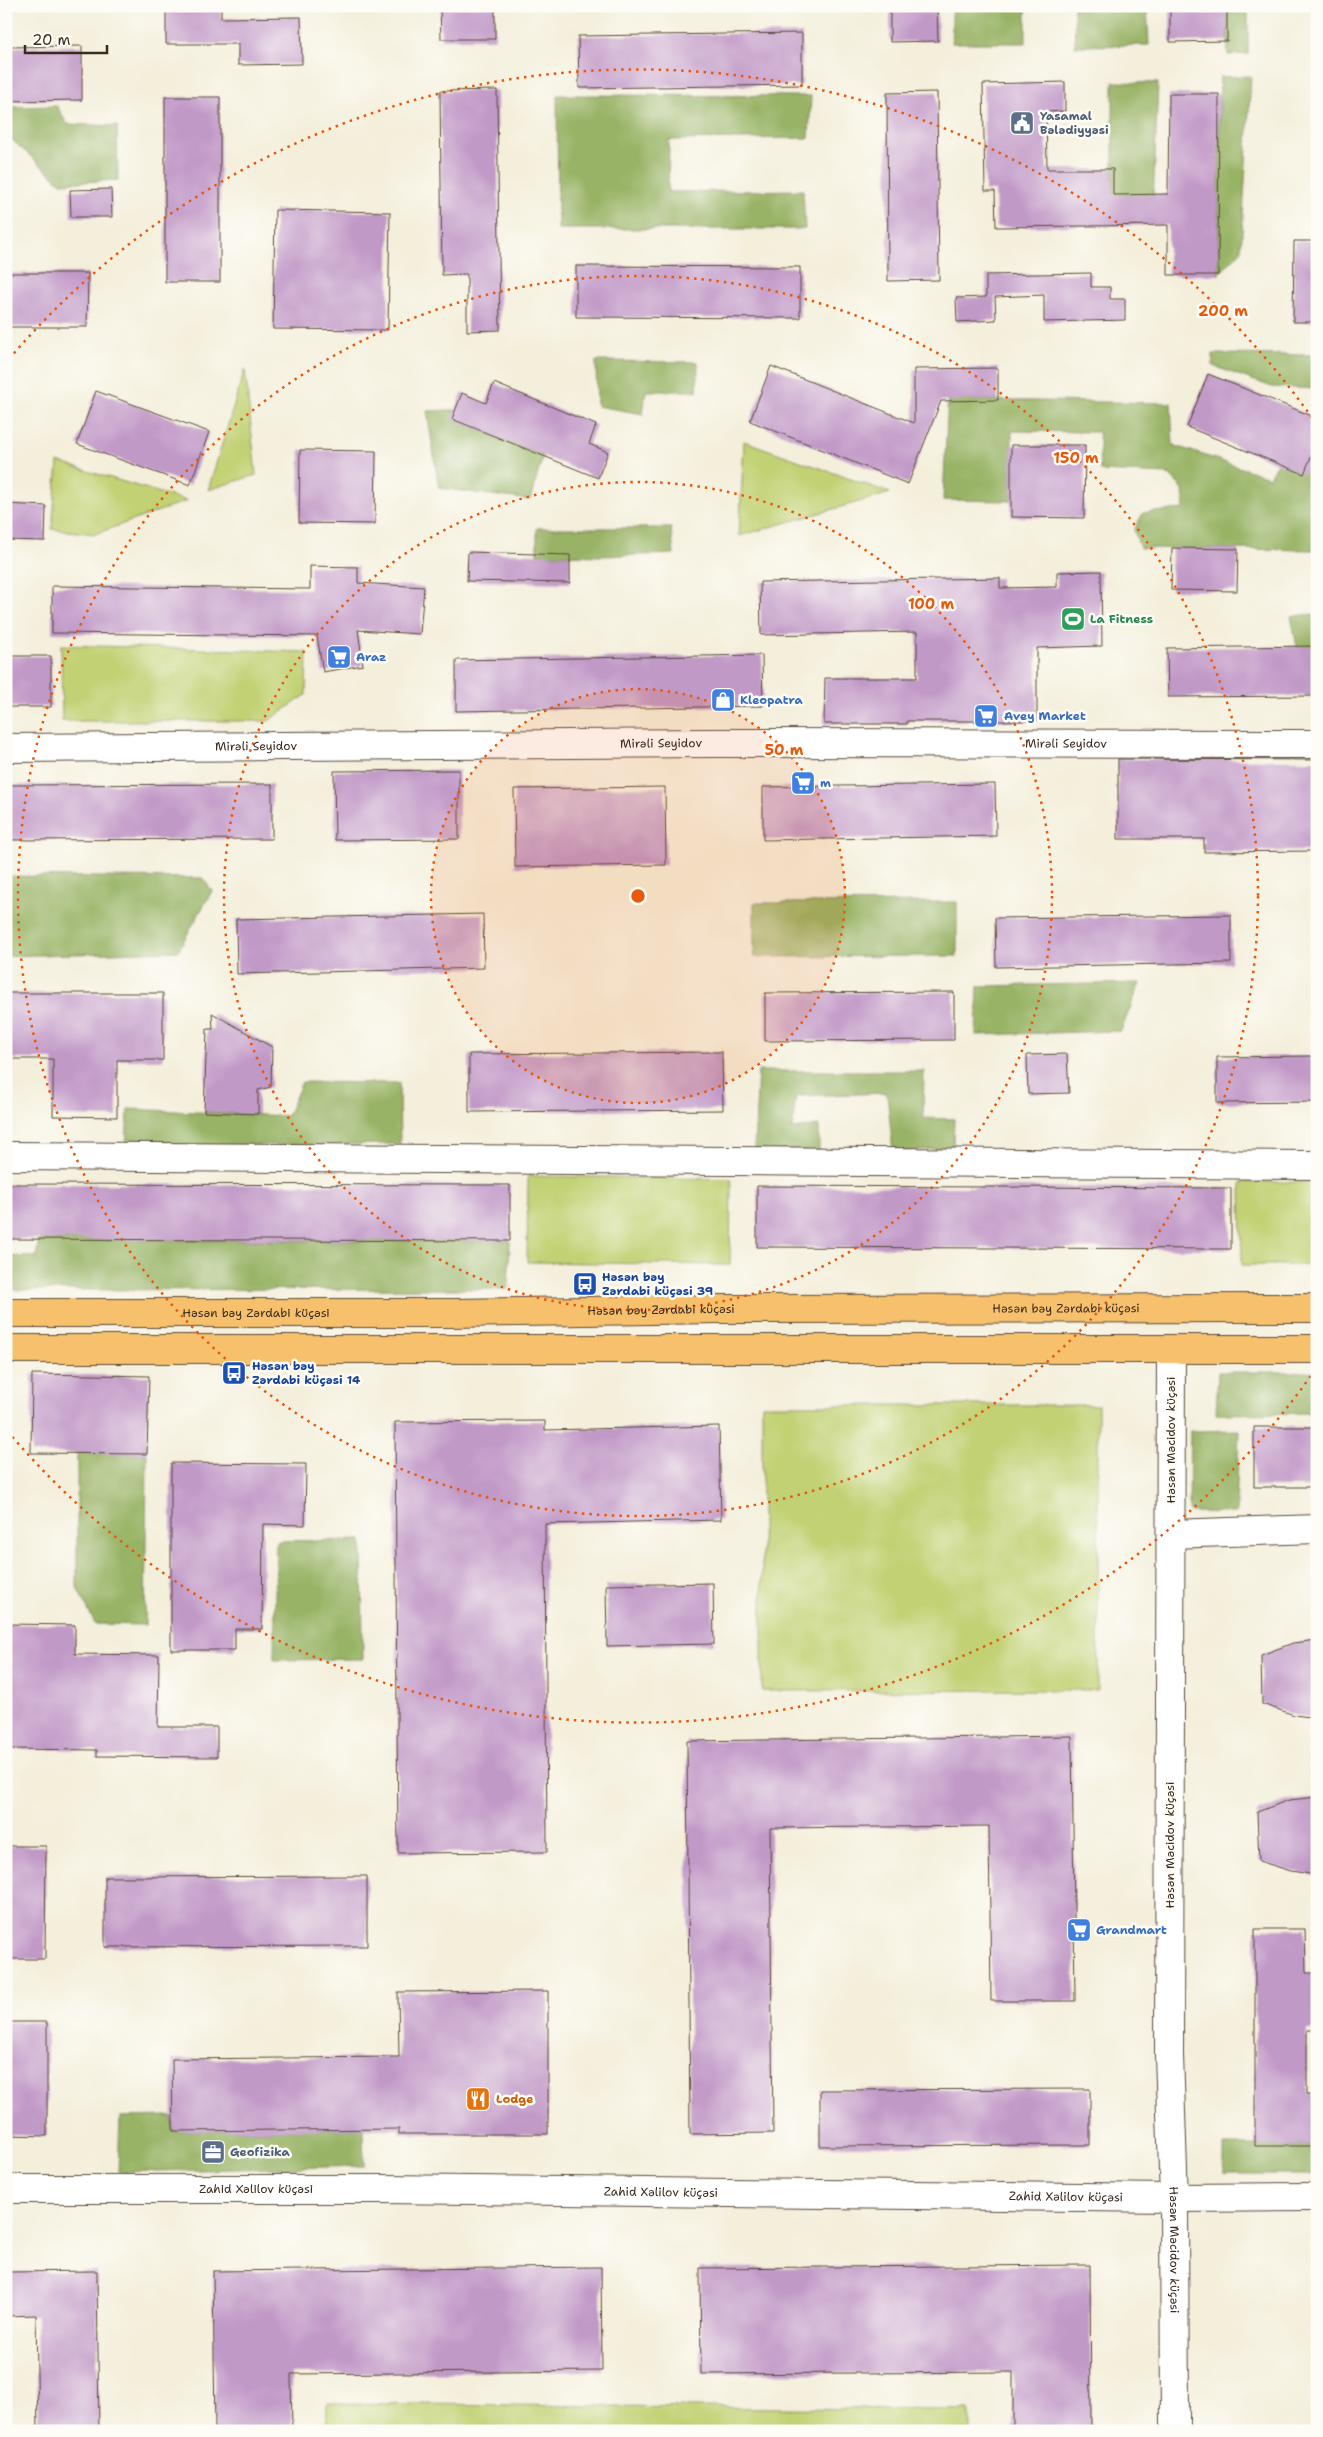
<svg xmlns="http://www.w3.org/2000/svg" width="1323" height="2437" viewBox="0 0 1323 2437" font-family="'Shantell Sans',sans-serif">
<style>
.green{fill:#c1d173;stroke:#7e7e48}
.forest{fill:#98b365;stroke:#6a6e42}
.building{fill:#c199c7}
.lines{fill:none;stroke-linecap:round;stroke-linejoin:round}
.minor-casing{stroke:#57483a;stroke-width:30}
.major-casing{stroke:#57483a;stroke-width:30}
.minor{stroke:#fff;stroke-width:28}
.major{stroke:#f7c06c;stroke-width:28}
.ring{fill:none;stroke:#e8590c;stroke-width:2.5;stroke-dasharray:2.5 5}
.labels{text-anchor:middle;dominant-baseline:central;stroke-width:5;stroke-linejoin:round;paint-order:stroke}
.service-label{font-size:12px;font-weight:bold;fill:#4e5e75;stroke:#fdfcf7;text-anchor:start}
.leisure-label{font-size:12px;font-weight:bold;fill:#27864d;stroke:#fdfcf7;text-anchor:start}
.shop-label{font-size:12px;font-weight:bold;fill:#366cbe;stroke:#fdfcf7;text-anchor:start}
.street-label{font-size:12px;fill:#3b2a1e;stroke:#fdfcf7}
.transit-label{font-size:12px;font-weight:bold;fill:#164399;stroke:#fdfcf7;text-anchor:start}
.food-label{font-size:12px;font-weight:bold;fill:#c56008;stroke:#fdfcf7;text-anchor:start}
.centre{fill:#e8590c;stroke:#fdfcf7;stroke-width:2.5}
.ring-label{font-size:15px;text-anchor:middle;font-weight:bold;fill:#e8590c;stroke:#fdfcf7;stroke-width:5;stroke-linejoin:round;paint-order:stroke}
</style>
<rect width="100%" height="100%" fill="#fdfcf7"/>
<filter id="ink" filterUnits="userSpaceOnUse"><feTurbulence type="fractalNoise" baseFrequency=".02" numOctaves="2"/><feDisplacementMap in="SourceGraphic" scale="10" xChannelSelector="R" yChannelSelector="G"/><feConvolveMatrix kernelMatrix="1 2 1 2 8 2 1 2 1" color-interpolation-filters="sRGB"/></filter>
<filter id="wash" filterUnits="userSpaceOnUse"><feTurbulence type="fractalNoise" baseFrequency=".0096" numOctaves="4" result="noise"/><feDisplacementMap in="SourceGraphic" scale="20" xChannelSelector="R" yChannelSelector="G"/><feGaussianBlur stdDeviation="1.12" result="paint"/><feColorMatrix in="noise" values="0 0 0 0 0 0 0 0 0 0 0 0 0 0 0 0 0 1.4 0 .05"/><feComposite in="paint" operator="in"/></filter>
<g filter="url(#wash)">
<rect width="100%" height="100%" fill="#f4efdb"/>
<path class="green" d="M 245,369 L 256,475 L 208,490 Z
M 744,441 L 890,493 L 739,536 Z
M 58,462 L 187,501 L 95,534 L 52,529 Z
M 61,645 L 307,652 L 306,695 L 268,721 L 62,721 Z
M 528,1176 L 731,1179 L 730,1265 L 527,1262 Z
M 1241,1182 L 1317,1182 L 1317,1265 L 1242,1265 Z
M 762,1405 L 1098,1405 L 1098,1690 L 762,1691 Z
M 327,2403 L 970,2410 L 970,2431 L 326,2431 Z"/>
<path class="forest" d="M 952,6 L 1026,6 L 1026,43 L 952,43 Z
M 1074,6 L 1147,6 L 1149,45 L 1075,46 Z
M 1227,6 L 1248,6 L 1248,54 L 1228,55 Z
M 1251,76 L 1241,251 L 1218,275 L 1220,77 Z
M 1113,82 L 1158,83 L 1153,207 L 1128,208 L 1128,195 L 1113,195 Z
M 557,95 L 811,96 L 809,138 L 669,140 L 668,192 L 803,190 L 805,229 L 558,229 Z
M 57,106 L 67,124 L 117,126 L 118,180 L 61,183 L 11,139 L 6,139 L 6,107 Z
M 1213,354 L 1317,355 L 1317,389 L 1272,387 L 1213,366 Z
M 596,361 L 698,362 L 697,391 L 646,391 L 643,414 L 597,406 Z
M 948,395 L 972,400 L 1171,403 L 1173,445 L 1269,477 L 1277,463 L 1313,452 L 1317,453 L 1317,550 L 1140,548 L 1134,530 L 1143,513 L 1184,509 L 1183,489 L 1168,474 L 1100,471 L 1099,432 L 1012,431 L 1011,501 L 943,500 Z
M 456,410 L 452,419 L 543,456 L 530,500 L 439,488 L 427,411 Z
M 537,528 L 671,528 L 674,554 L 599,556 L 537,554 Z
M 1317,614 L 1317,646 L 1297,647 L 1291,616 Z
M 6,876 L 203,878 L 212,891 L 178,951 L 6,956 Z
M 957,902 L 957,956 L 754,957 L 754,903 Z
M 1140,983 L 1121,1031 L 976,1035 L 978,986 Z
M 758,1071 L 924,1071 L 923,1118 L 954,1119 L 953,1148 L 893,1152 L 887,1093 L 796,1096 L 792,1129 L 819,1126 L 819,1152 L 754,1149 Z
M 302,1082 L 399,1083 L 400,1144 L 126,1146 L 128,1109 L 287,1116 Z
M 39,1240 L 510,1241 L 508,1289 L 6,1290 L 6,1256 L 36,1257 Z
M 1218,1372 L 1317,1372 L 1317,1413 L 1216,1414 Z
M 1239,1430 L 1236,1513 L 1189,1512 L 1190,1431 Z
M 77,1453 L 147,1454 L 145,1625 L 95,1624 L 77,1588 Z
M 362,1540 L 363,1659 L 274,1660 L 276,1541 Z
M 172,2116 L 173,2131 L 363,2129 L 364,2166 L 118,2172 L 120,2117 Z
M 1224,2146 L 1317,2146 L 1317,2174 L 1224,2174 Z"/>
<g id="blocks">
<path class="building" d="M 166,6 L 221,6 L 221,18 L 301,17 L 302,64 L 238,65 L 238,44 L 166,44 Z
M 440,6 L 495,6 L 495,39 L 441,39 Z
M 890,6 L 937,6 L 938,41 L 890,42 Z
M 1170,6 L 1227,6 L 1227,41 L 1170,42 Z
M 802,33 L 802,85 L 579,88 L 578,36 Z
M 82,46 L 82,100 L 6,101 L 6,47 Z
M 1065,82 L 1065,111 L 1046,112 L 1047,169 L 1113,169 L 1113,195 L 1168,194 L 1169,94 L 1219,94 L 1218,275 L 1168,275 L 1168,225 L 996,227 L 995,191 L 985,191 L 983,84 Z
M 497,90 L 500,330 L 467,331 L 467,274 L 442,275 L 440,91 Z
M 937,92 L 939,280 L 888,281 L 887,93 Z
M 165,97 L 220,97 L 220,282 L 165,282 Z
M 111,189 L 112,217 L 71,217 L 70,190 Z
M 275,210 L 390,212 L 388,330 L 273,329 Z
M 1294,241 L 1317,241 L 1317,322 L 1293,322 Z
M 576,266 L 800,267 L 800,318 L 576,317 Z
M 6,273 L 88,273 L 87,327 L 6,327 Z
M 1091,273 L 1091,287 L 1110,287 L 1110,299 L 1125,299 L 1125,320 L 1044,322 L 1044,295 L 995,297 L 996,320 L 957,322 L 956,298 L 986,297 L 986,275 Z
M 771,366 L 914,423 L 914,369 L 998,368 L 998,400 L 941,401 L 908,484 L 750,421 Z
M 1208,374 L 1317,418 L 1317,442 L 1304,474 L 1187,427 Z
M 494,383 L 596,425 L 589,444 L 608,452 L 598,478 L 452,419 L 462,393 L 486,403 Z
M 96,391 L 209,432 L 190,485 L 77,444 Z
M 1011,445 L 1085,445 L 1084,518 L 1011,517 Z
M 300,450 L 376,451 L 375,524 L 299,523 Z
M 6,504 L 46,506 L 45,541 L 6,540 Z
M 1172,548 L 1238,549 L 1237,591 L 1171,590 Z
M 468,552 L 570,555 L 570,583 L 467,581 Z
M 310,566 L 358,567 L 358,583 L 424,587 L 420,634 L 358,630 L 363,665 L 323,672 L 317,636 L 52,633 L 52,586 L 310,589 Z
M 1101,571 L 1102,646 L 1037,648 L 1037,721 L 907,721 L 907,724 L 824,724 L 825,678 L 917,678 L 917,632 L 761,635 L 760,582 L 1000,578 L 1000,588 L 1057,587 L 1057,572 Z
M 1317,646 L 1317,696 L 1168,697 L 1167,648 Z
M 762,655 L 763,706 L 456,711 L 456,660 Z
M 6,656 L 51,656 L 51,707 L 6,707 Z
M 1118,759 L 1317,760 L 1317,851 L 1204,852 L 1204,839 L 1118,839 Z
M 459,770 L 459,839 L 335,840 L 334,771 Z
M 272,784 L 272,839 L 6,840 L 6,785 Z
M 995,784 L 996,836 L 763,840 L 763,787 Z
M 665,787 L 666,865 L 515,867 L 514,789 Z
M 483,914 L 484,968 L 237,974 L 236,919 Z
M 1231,915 L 1231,963 L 996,967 L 995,918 Z
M 954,992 L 954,1040 L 765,1041 L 765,993 Z
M 6,993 L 163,993 L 163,1060 L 117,1060 L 117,1117 L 53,1116 L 53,1059 L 6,1059 Z
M 212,1013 L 272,1047 L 271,1087 L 258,1090 L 258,1114 L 204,1112 L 207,1029 L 213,1029 Z
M 722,1052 L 723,1110 L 469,1112 L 469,1054 Z
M 1067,1054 L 1069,1093 L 1028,1094 L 1027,1055 Z
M 1317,1056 L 1317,1102 L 1217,1103 L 1217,1057 Z
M 6,1184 L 510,1185 L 510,1241 L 6,1239 Z
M 757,1186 L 1231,1188 L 1231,1249 L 757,1247 Z
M 32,1374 L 149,1376 L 147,1454 L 31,1453 Z
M 545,1421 L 545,1430 L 719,1426 L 721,1520 L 545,1524 L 547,1852 L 398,1853 L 395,1422 Z
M 1254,1427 L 1317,1427 L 1317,1487 L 1254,1487 Z
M 171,1463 L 306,1464 L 305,1525 L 263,1524 L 262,1629 L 235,1629 L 235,1650 L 171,1650 Z
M 713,1583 L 714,1644 L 607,1646 L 606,1585 Z
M 6,1624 L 75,1625 L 75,1654 L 159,1655 L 158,1727 L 217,1727 L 217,1757 L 97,1756 L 97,1750 L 6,1749 Z
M 1317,1640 L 1317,1718 L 1294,1715 L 1262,1704 L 1261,1655 L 1293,1643 Z
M 1072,1736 L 1075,2001 L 991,2001 L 989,1826 L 770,1828 L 773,2133 L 690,2134 L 687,1741 Z
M 1317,1797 L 1317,1875 L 1291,1871 L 1259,1861 L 1257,1812 L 1289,1800 Z
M 6,1846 L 46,1846 L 45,1959 L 6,1959 Z
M 367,1876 L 367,1946 L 105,1947 L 105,1877 Z
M 1255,1929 L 1305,1929 L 1306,1973 L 1317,1973 L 1317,2030 L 1307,2030 L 1307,2095 L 1317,2095 L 1317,2146 L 1255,2146 Z
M 548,1991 L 548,2134 L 399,2134 L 399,2129 L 173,2131 L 172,2059 L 399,2057 L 398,1992 Z
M 6,2022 L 47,2022 L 47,2136 L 6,2135 Z
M 1090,2089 L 1090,2145 L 820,2146 L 820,2090 Z
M 1090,2265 L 1091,2431 L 1013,2431 L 1013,2372 L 701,2374 L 700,2268 Z
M 601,2267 L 602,2371 L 291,2374 L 292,2431 L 215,2431 L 213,2271 Z
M 97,2271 L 99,2431 L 38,2431 L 36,2315 L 6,2316 L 6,2272 Z"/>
</g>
</g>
<g filter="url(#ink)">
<use href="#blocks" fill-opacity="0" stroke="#57483a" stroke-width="1"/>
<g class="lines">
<defs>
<g id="minor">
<path id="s1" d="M 6,748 L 710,743 L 1317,744"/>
<path d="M 6,1156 L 1317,1165"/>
<path id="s2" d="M 1171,1349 L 1169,2055 L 1174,2198 L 1175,2431"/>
<path d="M 1171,1534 L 1317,1529"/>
<path id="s3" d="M 6,2189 L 381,2189 L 1174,2198 L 1317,2197"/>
</g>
<g id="major">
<path id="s4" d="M 6,1313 L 453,1313 L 720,1309 L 1317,1308"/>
<path d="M 6,1349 L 1317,1349"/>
</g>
</defs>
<use href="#minor" class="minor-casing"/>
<use href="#major" class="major-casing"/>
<use href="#minor" class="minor"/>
<use href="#major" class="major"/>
</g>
</g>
<circle cx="638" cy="896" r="207" fill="#e8590c" fill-opacity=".12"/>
<g class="ring">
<circle cx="638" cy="896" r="207"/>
<circle cx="638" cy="896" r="414"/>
<circle cx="638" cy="896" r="620"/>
<path d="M1315 1370A827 827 0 0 1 9 1433M9 359A827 827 0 0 1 1315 422"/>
</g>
<defs>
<symbol id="civic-square" viewBox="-11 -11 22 22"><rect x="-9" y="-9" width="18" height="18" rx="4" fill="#5c6f8a" stroke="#fdfcf7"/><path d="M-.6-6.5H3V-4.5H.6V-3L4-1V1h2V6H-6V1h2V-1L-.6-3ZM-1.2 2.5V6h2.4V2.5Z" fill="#fff"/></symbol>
<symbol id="stadium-square" viewBox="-11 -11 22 22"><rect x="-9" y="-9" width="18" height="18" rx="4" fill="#2e9e5b" stroke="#fdfcf7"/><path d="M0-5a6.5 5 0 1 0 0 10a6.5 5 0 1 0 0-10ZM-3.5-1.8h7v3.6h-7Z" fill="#fff"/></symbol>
<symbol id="supermarket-square" viewBox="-11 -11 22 22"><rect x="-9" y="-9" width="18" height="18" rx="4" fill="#3f7fe0" stroke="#fdfcf7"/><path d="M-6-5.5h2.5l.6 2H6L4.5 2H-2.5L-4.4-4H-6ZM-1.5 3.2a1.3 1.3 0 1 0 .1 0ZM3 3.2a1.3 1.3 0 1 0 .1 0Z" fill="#fff"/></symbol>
<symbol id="shop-square" viewBox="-11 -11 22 22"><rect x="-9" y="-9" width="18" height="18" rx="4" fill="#3f7fe0" stroke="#fdfcf7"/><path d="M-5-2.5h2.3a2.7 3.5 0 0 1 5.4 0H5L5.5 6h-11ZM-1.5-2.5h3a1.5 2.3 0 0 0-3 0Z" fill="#fff"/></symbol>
<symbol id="bus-square" viewBox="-11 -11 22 22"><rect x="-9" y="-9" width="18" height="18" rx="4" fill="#1a4fb4" stroke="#fdfcf7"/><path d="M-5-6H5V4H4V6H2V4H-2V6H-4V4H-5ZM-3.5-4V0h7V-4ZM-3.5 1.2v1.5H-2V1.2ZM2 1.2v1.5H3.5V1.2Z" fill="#fff"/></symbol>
<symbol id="restaurant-square" viewBox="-11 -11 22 22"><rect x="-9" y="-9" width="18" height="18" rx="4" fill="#e8710a" stroke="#fdfcf7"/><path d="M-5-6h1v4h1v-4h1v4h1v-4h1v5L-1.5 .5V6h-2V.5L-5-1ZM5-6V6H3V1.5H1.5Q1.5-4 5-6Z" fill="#fff"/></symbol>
<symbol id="office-square" viewBox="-11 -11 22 22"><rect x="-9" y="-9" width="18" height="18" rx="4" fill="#5c6f8a" stroke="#fdfcf7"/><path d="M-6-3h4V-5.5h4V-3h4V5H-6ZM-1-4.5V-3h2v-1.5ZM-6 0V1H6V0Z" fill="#fff"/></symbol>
</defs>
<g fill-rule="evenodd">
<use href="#civic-square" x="1008" y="109" width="28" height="28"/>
<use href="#stadium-square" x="1059" y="605" width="28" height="28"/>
<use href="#supermarket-square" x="325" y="643" width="28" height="28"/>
<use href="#shop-square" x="709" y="686" width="28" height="28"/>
<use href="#supermarket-square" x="972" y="702" width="28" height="28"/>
<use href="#supermarket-square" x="789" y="769" width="28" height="28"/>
<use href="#bus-square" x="571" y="1270" width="28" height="28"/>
<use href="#bus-square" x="220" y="1359" width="28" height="28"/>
<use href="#supermarket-square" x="1065" y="1916" width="28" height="28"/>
<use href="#restaurant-square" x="464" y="2085" width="28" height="28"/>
<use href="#office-square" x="199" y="2138" width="28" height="28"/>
</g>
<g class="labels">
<g class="service-label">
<text x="1040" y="116">Yasamal<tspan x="1040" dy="14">Bələdiyyəsi</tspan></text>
<text x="230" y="2152">Geofizika</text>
</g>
<g class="leisure-label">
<text x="1090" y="619">La Fitness</text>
</g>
<g class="shop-label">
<text x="356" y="657">Araz</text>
<text x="740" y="700">Kleopatra</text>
<text x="1004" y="716">Avey Market</text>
<text x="820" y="783">m</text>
<text x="1096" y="1930">Grandmart</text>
</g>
<g class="street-label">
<text stroke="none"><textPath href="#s1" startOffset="655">Mirəli Seyidov</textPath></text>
<text stroke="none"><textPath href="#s1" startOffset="1060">Mirəli Seyidov</textPath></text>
<text stroke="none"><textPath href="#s1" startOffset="250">Mirəli Seyidov</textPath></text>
<text stroke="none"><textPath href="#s4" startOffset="1060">Həsən bəy Zərdabi küçəsi</textPath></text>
<text stroke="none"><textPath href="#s4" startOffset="655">Həsən bəy Zərdabi küçəsi</textPath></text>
<text stroke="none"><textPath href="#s4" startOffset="250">Həsən bəy Zərdabi küçəsi</textPath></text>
<text transform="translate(1171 1440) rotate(-90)">Həsən Məcidov küçəsi</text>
<text transform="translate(1170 1845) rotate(-90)">Həsən Məcidov küçəsi</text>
<text stroke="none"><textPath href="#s3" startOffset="250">Zahid Xəlilov küçəsi</textPath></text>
<text stroke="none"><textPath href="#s3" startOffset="655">Zahid Xəlilov küçəsi</textPath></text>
<text stroke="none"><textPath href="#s3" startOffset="1060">Zahid Xəlilov küçəsi</textPath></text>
<text stroke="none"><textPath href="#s2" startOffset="901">Həsən Məcidov küçəsi</textPath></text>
</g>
<g class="transit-label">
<text x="602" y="1277">Həsən bəy<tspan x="602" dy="14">Zərdabi küçəsi 39</tspan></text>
<text x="252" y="1366">Həsən bəy<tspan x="252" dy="14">Zərdabi küçəsi 14</tspan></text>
</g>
<g class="food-label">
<text x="496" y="2099">Lodge</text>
</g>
</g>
<circle cx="638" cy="896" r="8" class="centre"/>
<g class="ring-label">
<text x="1223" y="316">200 m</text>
<text x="1076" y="463">150 m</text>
<text x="931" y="609">100 m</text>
<text x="784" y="755">50 m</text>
</g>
<rect width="1323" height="2437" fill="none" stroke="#fdfcf7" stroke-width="25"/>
<path d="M25 45v8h82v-8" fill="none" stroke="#3b2a1e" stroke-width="2.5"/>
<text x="32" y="45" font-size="15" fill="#3b2a1e" stroke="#fdfcf7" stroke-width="4" paint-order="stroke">20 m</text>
</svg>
